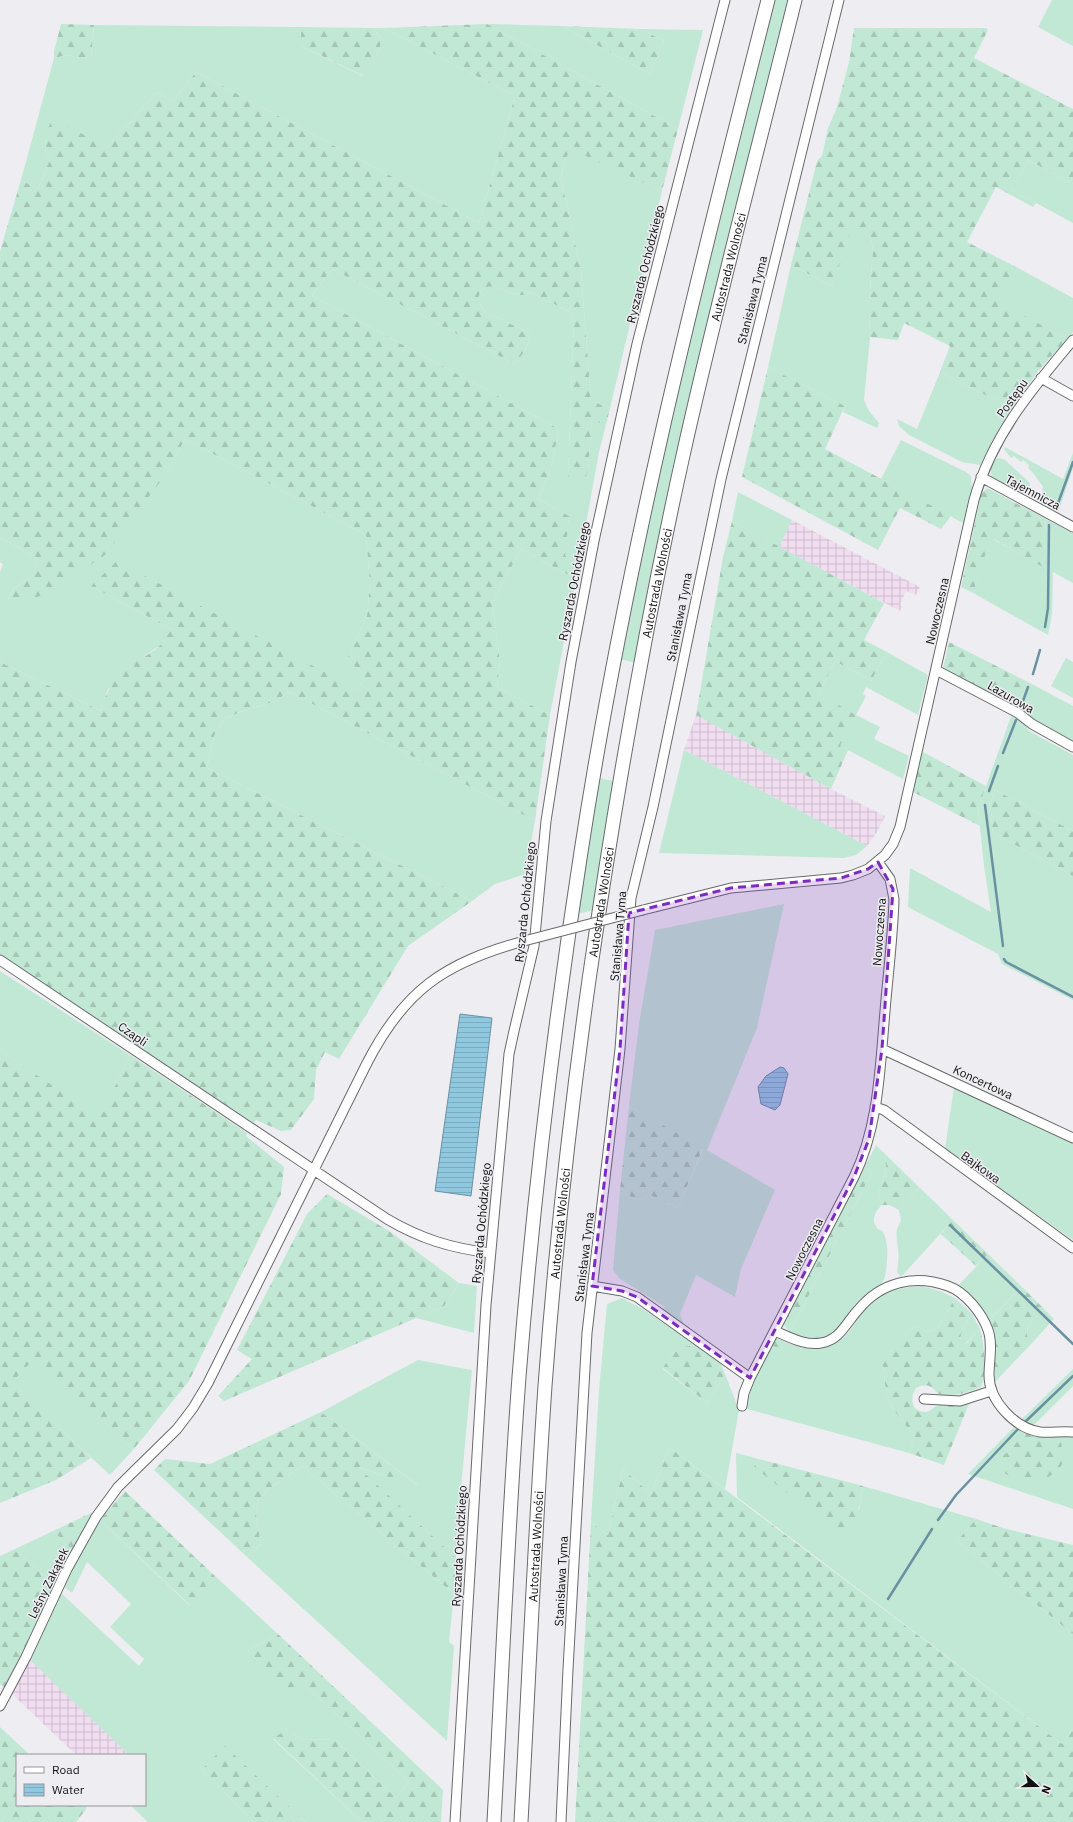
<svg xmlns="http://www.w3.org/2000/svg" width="1073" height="1822" viewBox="0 0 1073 1822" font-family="'IBM Plex Sans',sans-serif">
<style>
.industrial{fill:url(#industrial-grid)}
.grass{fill:#c1e8d4}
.forest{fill:url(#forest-firs)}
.water{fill:url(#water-rules);stroke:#6a91a2}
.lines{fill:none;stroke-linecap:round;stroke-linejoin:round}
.stream{stroke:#6a91a2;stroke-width:2.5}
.minor-casing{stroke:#6a6a6d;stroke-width:11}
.highway-casing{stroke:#6a6a6d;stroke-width:15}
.minor{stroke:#fff;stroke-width:9}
.highway{stroke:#fff;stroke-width:13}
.minor-bridge-casing{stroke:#6a6a6d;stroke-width:11;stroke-linecap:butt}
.minor-bridge{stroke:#fff;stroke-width:9}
.marked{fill:#7b2cbf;fill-opacity:0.2;stroke:#7b2cbf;stroke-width:3;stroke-dasharray:8 5;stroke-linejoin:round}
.labels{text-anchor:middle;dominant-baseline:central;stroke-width:3;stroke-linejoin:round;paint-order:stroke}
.street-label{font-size:12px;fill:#111112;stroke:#eeeef2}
</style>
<defs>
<pattern id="industrial-grid" width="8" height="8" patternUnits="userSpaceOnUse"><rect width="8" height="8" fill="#f0def0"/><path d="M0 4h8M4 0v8" fill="none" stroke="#cdbdcd"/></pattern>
<pattern id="forest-firs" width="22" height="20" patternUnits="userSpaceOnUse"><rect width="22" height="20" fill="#c1e8d4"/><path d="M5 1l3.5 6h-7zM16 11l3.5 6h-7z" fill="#a5c6b5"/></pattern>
<pattern id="water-rules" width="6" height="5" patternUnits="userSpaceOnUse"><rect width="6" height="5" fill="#90c8e0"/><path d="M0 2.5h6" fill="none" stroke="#7babbf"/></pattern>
</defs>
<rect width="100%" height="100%" fill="#eeeef2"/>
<path class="industrial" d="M 792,520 L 920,587 L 916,595 L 906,591 L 900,605 L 902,606 L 900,611 L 779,547 Z
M 696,715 L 831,789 L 885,816 L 877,832 L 867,846 L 684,750 Z
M 29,1659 L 127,1753 L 125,1755 L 76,1755 L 12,1694 Z"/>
<path class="grass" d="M 774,0 L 790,0 L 635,663 L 620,659 L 649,514 L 703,284 Z
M 1052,0 L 1073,0 L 1073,46 L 1038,27 Z
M 487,24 L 562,26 L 650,74 L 664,41 L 640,29 L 703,30 L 678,129 Z
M 94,25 L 301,27 L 301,46 L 363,76 L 380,50 L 381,38 L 373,28 L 384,28 L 515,96 L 479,223 L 196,72 L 173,101 L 157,92 L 107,147 L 46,135 L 45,155 L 51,157 L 38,189 L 21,180 L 54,58 L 67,55 L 80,58 L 91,57 Z
M 569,153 L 579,153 L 592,158 L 662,191 L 610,408 L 591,401 L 581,271 L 561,178 L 564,161 Z
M 1028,160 L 1073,184 L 1073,223 L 1012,190 Z
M 853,225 L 866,233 L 871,239 L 873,250 L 869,305 L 870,337 L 864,400 L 869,411 L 879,423 L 877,428 L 843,412 L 845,406 L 768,367 L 791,265 L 832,286 Z
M 1018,268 L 1073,298 L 1073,332 L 1067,339 L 998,302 Z
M 332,269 L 515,364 C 522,355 530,345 530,333 L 485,312 L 478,300 C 483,272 507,296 522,295 C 525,295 528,293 530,292 L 574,314 L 568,476 L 586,476 L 588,471 L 592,419 L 606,425 L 599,452 L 579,563 L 564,556 L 569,516 L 538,499 L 551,468 L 559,429 L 312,296 Z
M 940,372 L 989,397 L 1016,403 L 980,465 L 962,462 L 909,435 L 899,426 L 897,419 L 917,429 Z
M 185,439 L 366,535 L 370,583 L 367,616 L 347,659 L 363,674 L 362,682 L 358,690 L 91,586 L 171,629 L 165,641 L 134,664 L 108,689 L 101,711 L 0,662 L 0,572 L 3,564 L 0,562 L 0,538 L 38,558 L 34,574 L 13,589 L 9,599 L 166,474 Z
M 901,440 L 966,472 L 971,476 L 972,489 L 965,524 L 881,479 Z
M 1005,447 L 1063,479 L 1073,453 L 1073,468 L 1058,513 L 1039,501 L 1041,498 L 1043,486 C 1037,480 1035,474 1028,468 L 1029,465 L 1023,460 L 1021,462 L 1014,456 L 1011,458 L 1004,449 Z
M 1000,458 L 1005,460 L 1030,483 L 1029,489 L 1024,494 L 991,478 L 991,466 L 995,459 Z
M 738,492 L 792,520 L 779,547 L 732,521 Z
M 1046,519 L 1073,533 L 1073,583 L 1053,572 L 1052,614 L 1048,635 L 973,593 L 989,539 L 993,539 L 1043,566 Z
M 521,549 L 576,579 L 550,715 L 497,687 L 500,661 L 492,603 Z
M 887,652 L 928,675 L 918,715 L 866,687 L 863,694 L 866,696 L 856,715 L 880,727 L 874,739 L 909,756 L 903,779 L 840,746 L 819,694 L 835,661 L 871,681 Z
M 1066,658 L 1073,662 L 1073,698 L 1051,686 Z
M 1028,682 L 1073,706 L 1073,742 L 1031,719 L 1017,707 Z
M 290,692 L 535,821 L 525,874 L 495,884 L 472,901 L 207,768 L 214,736 L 224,719 L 245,710 L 270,703 Z
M 1012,714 L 1021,719 L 1029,731 L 1073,755 L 1073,831 L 995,790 L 990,803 L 993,833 L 1073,876 L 1073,1000 L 1002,964 L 998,954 L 908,907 L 910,868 L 991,912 L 984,866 L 978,808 Z
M 684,750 L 867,846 L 856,855 L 844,858 L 659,853 Z
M 599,778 L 614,781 L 594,910 L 578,914 Z
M 784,904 L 757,1028 L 707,1150 L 775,1190 L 741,1269 L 735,1297 L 696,1275 L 680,1314 L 684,1325 L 661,1310 L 665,1307 L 620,1279 L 613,1270 L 620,1190 L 638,1201 L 650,1195 L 678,1208 L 703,1149 L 629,1106 L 639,1024 L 655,930 Z
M 0,971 L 130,1055 L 100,1119 L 0,1050 Z
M 954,1087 L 1073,1144 L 1073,1240 L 945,1149 Z
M 876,1145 L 885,1154 L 886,1170 L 878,1194 L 882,1205 C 875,1211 870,1221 878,1229 C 881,1231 881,1229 883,1232 C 887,1239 888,1251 887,1259 C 887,1265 886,1278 882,1283 C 879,1286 865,1294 860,1299 C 852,1306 848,1315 842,1323 C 829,1341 808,1342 790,1332 L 870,1176 L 871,1171 L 865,1166 Z
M 920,1188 L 953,1220 L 901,1277 L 897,1272 C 898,1265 899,1257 898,1249 C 897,1238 894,1231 901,1221 L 899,1210 Z
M 988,1254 L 1022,1287 L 988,1321 L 957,1287 Z
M 459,1283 L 477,1286 L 474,1333 L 416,1318 L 444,1306 Z
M 921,1286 L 940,1291 L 955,1298 L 938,1328 L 928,1332 L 916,1326 L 904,1334 L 883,1365 L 886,1394 L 893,1409 L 915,1437 L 909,1453 L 747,1409 L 752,1383 L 772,1345 L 781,1351 L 786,1342 C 810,1354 834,1352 851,1329 C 858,1319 864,1307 874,1300 C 888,1290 904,1287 921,1286 Z
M 622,1298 L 643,1309 L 695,1345 C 678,1347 671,1353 663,1369 L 707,1403 L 725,1374 L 739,1410 L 725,1489 L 669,1447 L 651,1494 L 623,1469 L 608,1535 L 591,1522 L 599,1390 L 607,1304 Z
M 1044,1309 L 1054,1319 L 1034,1341 L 1027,1336 C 1026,1323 1036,1317 1044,1309 Z
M 972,1314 L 980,1329 L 965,1344 L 960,1339 L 963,1327 Z
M 36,1356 L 133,1450 L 110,1475 L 10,1383 Z
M 418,1360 L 472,1370 L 458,1519 L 456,1558 L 357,1467 L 419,1486 L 321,1412 Z
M 1073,1369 L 1073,1386 L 1034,1425 L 1021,1420 Z
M 1014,1427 L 1026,1433 L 996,1463 L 1059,1436 L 1073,1435 L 1073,1509 L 968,1474 Z
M 736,1453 L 759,1459 L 754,1467 L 859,1510 L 863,1486 L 976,1519 L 957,1541 L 1073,1634 L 1073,1729 L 1062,1744 L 737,1497 Z
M 302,1466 L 454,1594 L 449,1642 L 454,1646 L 447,1741 L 247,1557 L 261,1544 L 256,1517 L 258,1500 L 270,1488 Z
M 100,1520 L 189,1605 L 215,1576 L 278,1634 L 248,1650 L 239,1650 L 305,1685 L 409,1782 L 396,1798 L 334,1739 L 302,1740 L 291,1732 L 273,1739 L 362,1822 L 305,1822 L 225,1747 L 201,1770 L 255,1822 L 148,1822 L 130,1805 L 145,1805 L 145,1755 L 125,1755 L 127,1753 L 29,1659 L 60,1592 L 139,1666 L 144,1659 L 110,1627 L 131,1604 L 87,1562 L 72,1593 L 63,1586 Z
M 53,1531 L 73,1551 L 56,1587 L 15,1549 Z"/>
<path class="forest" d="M 61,24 L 94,25 L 91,57 L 80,58 L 67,55 L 54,58 L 54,51 Z
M 487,24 L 678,129 L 662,191 L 579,153 L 569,153 L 564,161 L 561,178 L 581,271 L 591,401 L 610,408 L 606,425 L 592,420 L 588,471 L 586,476 L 581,480 L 574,479 L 568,476 L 574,314 L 530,292 C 528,293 525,295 522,295 C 507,296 483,272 478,300 L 485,312 L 530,333 C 530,345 522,355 515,364 L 332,269 L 312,296 L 559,429 L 551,468 L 538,499 L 569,516 L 565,556 L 579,563 L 576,579 L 521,549 L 492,603 L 500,661 L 497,687 L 550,715 L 535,821 L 290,692 L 270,703 L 245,710 L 224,719 L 214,736 L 207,768 L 472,901 L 408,946 L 339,1059 L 325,1052 L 316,1070 L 314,1099 L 291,1130 L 281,1131 L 256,1120 L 254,1123 L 0,956 L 0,662 L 101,711 C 105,697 109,686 119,675 C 138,656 158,656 171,629 L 91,586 L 117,561 L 358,690 L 362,682 L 363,674 L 347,659 L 367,616 L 370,583 L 366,535 L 185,439 L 166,474 L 105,555 L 54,590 L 25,602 L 9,600 L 13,589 L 34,574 L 38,558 L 0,538 L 0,251 L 21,180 L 38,189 L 51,157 L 45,155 L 46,135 L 52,118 L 107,147 L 157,92 L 173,101 L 196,72 L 479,223 L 515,96 L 384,28 Z
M 562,26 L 640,29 L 664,41 L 650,74 Z
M 301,27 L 373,28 L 381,38 L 380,50 L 364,76 L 301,46 Z
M 854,28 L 986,28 L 988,30 L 974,58 L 1073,109 L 1073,184 L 1028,160 L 1012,190 L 1036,203 L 1033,207 L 996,187 L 967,242 L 1018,268 L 999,302 L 1067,339 L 1039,370 L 1016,403 L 989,397 L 940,372 L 950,346 L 904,323 L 898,340 L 870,337 L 869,305 L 873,250 L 871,239 L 866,233 L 853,226 L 832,286 L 791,265 L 817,161 L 822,156 L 828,128 L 837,107 L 849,62 Z
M 768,367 L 845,406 L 825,449 L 951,516 L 941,529 L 900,508 L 878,550 L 742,477 Z
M 987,488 L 1046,519 L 1043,567 L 994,539 L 990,539 L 973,593 L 961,587 L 981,495 Z
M 732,521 L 884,603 L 864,640 L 887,652 L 871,681 L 835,661 L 819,694 L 856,715 L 840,746 L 848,750 L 831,789 L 696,715 L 723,557 Z
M 949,642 L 1028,682 L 1017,707 L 943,668 Z
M 921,751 L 986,786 L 978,808 L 980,826 L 911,791 Z
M 995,790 L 1073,831 L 1073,876 L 993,833 L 990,803 Z
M 0,1050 L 100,1118 L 130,1055 L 247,1133 L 246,1136 L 284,1167 L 281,1194 L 189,1381 L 133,1450 L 36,1357 L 11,1383 L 91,1458 L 56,1480 L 0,1503 Z
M 629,1106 L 703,1148 L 678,1208 L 650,1195 L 638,1201 L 620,1190 Z
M 885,1154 L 920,1188 L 899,1210 L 889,1205 L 882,1205 L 878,1194 L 886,1170 Z
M 865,1166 L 871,1171 L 870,1176 L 790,1332 L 783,1324 Z
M 327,1194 L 389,1231 L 459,1283 L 444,1306 L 224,1401 L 218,1396 L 252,1359 L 237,1350 L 307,1214 Z
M 953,1220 L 988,1254 L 976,1266 L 941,1234 Z
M 1022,1287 L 1044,1309 C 1036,1317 1026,1323 1027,1336 L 1034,1341 L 995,1382 L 994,1350 L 988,1321 Z
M 955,1298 L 972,1314 L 963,1327 L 960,1339 L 966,1344 L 980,1329 C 984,1342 987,1374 981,1387 C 967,1393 954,1397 938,1394 C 932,1385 925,1383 916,1388 C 909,1398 912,1413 926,1412 C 931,1411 934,1407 938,1405 L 958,1406 L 969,1404 L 944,1465 L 909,1453 L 915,1437 L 893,1409 L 886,1394 L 883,1365 L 888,1354 L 904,1334 L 916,1326 L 928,1332 L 938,1328 Z
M 776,1338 L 786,1342 L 781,1351 L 772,1345 Z
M 695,1345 L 720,1361 L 725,1374 L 707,1403 L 663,1368 C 672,1353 677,1347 695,1345 Z
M 321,1412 L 420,1487 L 358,1467 L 456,1558 L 454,1594 L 302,1466 L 270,1488 L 258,1500 L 256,1517 L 261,1544 L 247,1557 L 154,1470 L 165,1459 L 210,1464 Z
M 1026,1433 C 1038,1437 1047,1439 1059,1436 L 1065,1458 L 1059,1470 L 1044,1480 L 1011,1477 L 1003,1472 L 996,1463 Z
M 669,1447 L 1062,1744 L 1073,1729 L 1073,1822 L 575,1822 L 591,1522 L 608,1535 L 623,1469 L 651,1494 Z
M 759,1459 L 863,1486 C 859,1511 859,1517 839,1534 L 754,1467 Z
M 125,1491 L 215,1576 L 190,1605 L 100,1520 Z
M 91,1513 L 94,1515 L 73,1551 L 53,1531 Z
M 976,1519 L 1003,1528 L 1073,1545 L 1073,1634 L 957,1541 Z
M 15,1549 L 56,1587 L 33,1637 L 5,1688 L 0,1684 L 0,1556 Z
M 278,1634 L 443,1790 L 441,1822 L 362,1822 L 273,1738 L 285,1731 L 291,1732 L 302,1740 L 334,1739 L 396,1798 L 409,1782 L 305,1685 L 283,1692 L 239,1650 L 248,1650 Z
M 0,1727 L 30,1755 L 17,1755 L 17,1805 L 84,1805 L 87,1808 L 76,1822 L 0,1822 Z
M 225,1746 L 305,1822 L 255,1822 L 201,1770 Z"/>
<path class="water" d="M 460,1014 L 492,1018 L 471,1196 L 435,1191 Z
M 780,1067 L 784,1068 L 788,1074 L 780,1105 L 775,1110 L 761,1104 L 758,1087 L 766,1076 Z"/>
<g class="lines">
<path class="stream" d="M 1057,506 L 1073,462
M 1045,627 L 1048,608 L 1049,525
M 1033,674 L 1040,650
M 1022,704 L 1028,687
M 1003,753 L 1016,720
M 989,791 L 998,766
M 985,805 L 1003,946
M 1004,959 L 1006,962 L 1073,997
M 950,1225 L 1073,1344
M 1024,1423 L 1073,1376
M 938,1520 L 956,1495 L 1018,1429
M 888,1599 L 932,1529"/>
<defs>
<path id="minor" d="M 1041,378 L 1073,396
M 981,477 L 1073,527
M 936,670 L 1018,713 L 1032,724 L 1073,747
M 643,910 L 731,888 L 841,878 L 853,875 L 868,869 L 885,855 L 893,844 L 900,827 L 974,500 C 992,436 1031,390 1073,340
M 0,960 L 387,1219 C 421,1239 451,1248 490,1253
M 882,1049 L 1073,1138
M 875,1107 L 884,1110 L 1073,1248
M 592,1286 L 622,1291 L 637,1297 L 750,1378
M 775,1331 C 789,1337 805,1346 821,1343 C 840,1340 846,1323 858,1310 C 881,1282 914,1274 948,1286 C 965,1292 982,1313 988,1330 C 993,1344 989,1361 989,1375 C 989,1401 1015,1428 1040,1432 C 1051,1433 1062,1431 1073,1432
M 924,1399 L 960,1401 L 991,1391
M 742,1406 L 744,1393 L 750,1378 L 854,1177 C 879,1126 880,1067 885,1011 C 888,974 893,936 894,899 L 890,879 L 878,862
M 0,1706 L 26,1657 L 67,1569 L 96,1517 L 118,1487 L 177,1429 L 193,1408 L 208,1383 L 366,1065 C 404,990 444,963 524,941
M 455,1822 L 486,1305 L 509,1054 L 514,1031 L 534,946 L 546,821 L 571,662 L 594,541 L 637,344 L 725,0
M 561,1822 L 568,1669 L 587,1333 L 620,1049 L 631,898 L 653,807 L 721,479 L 839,0"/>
<g id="highway">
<path d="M 494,1822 C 502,1674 508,1525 519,1377 C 533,1201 554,1026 581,852 C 625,564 696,282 768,0"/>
<path id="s1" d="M 521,1822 C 529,1677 535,1531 545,1386 C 555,1251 570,1115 589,980 C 614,806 644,632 682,460 C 716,306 757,153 795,0"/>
</g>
</defs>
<use href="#minor" class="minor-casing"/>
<use href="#highway" class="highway-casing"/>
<use href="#minor" class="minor"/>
<use href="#highway" class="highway"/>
<defs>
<path id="minor-bridge" d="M 524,941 L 643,910"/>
</defs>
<use href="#minor-bridge" class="minor-bridge-casing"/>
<use href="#minor-bridge" class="minor-bridge"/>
</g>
<path class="marked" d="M 878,862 L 893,889 L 882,1049 L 869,1139 L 854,1177 L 750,1378 L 637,1297 L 622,1291 L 592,1286 L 620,1049 L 629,913 L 731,888 L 841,878 L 868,869 Z"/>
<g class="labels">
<g class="street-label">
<text transform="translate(645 264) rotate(-76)">Ryszarda Ochódzkiego</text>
<text stroke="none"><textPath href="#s1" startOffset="1572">Autostrada Wolności</textPath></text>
<text transform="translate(752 300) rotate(-76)">Stanisława Tyma</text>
<text transform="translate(1012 398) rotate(-55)">Postępu</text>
<text transform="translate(1033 492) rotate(28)">Tajemnicza</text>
<text transform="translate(574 581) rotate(-79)">Ryszarda Ochódzkiego</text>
<text stroke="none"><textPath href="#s1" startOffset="1248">Autostrada Wolności</textPath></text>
<text transform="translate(937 611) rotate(-77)">Nowoczesna</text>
<text transform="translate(679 617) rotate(-79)">Stanisława Tyma</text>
<text transform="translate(1011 697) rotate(30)">Lazurowa</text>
<text transform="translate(525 902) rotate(-84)">Ryszarda Ochódzkiego</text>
<text stroke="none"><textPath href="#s1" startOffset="924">Autostrada Wolności</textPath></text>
<text transform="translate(879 932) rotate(-86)">Nowoczesna</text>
<text transform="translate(618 936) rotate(-85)">Stanisława Tyma</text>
<text transform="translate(133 1034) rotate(34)">Czapli</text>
<text transform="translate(983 1082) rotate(25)">Koncertowa</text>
<text transform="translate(981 1167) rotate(36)">Bajkowa</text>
<text transform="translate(481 1223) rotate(-85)">Ryszarda Ochódzkiego</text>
<text stroke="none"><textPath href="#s1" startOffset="600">Autostrada Wolności</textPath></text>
<text transform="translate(804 1249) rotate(-63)">Nowoczesna</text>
<text transform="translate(584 1257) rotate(-83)">Stanisława Tyma</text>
<text transform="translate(459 1546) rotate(-87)">Ryszarda Ochódzkiego</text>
<text stroke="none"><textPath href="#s1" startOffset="276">Autostrada Wolności</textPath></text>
<text transform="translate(561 1581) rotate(-87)">Stanisława Tyma</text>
<text transform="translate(48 1583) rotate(-64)">Leśny Zakątek</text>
</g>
</g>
<rect x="16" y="1754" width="130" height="52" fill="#eeeef2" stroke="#969698"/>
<rect x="24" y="1767" width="20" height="6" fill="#ffffff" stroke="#969698"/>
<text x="52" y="1774" font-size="12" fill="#111112">Road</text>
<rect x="24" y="1784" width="20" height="12" fill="url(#water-rules)" stroke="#969698"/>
<text x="52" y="1794" font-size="12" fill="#111112">Water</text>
<g transform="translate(1037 1786) rotate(111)" stroke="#eeeef2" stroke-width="3" paint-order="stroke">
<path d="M0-3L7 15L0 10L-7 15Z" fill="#111112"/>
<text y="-6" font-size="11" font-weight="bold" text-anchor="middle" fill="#111112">N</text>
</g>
</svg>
